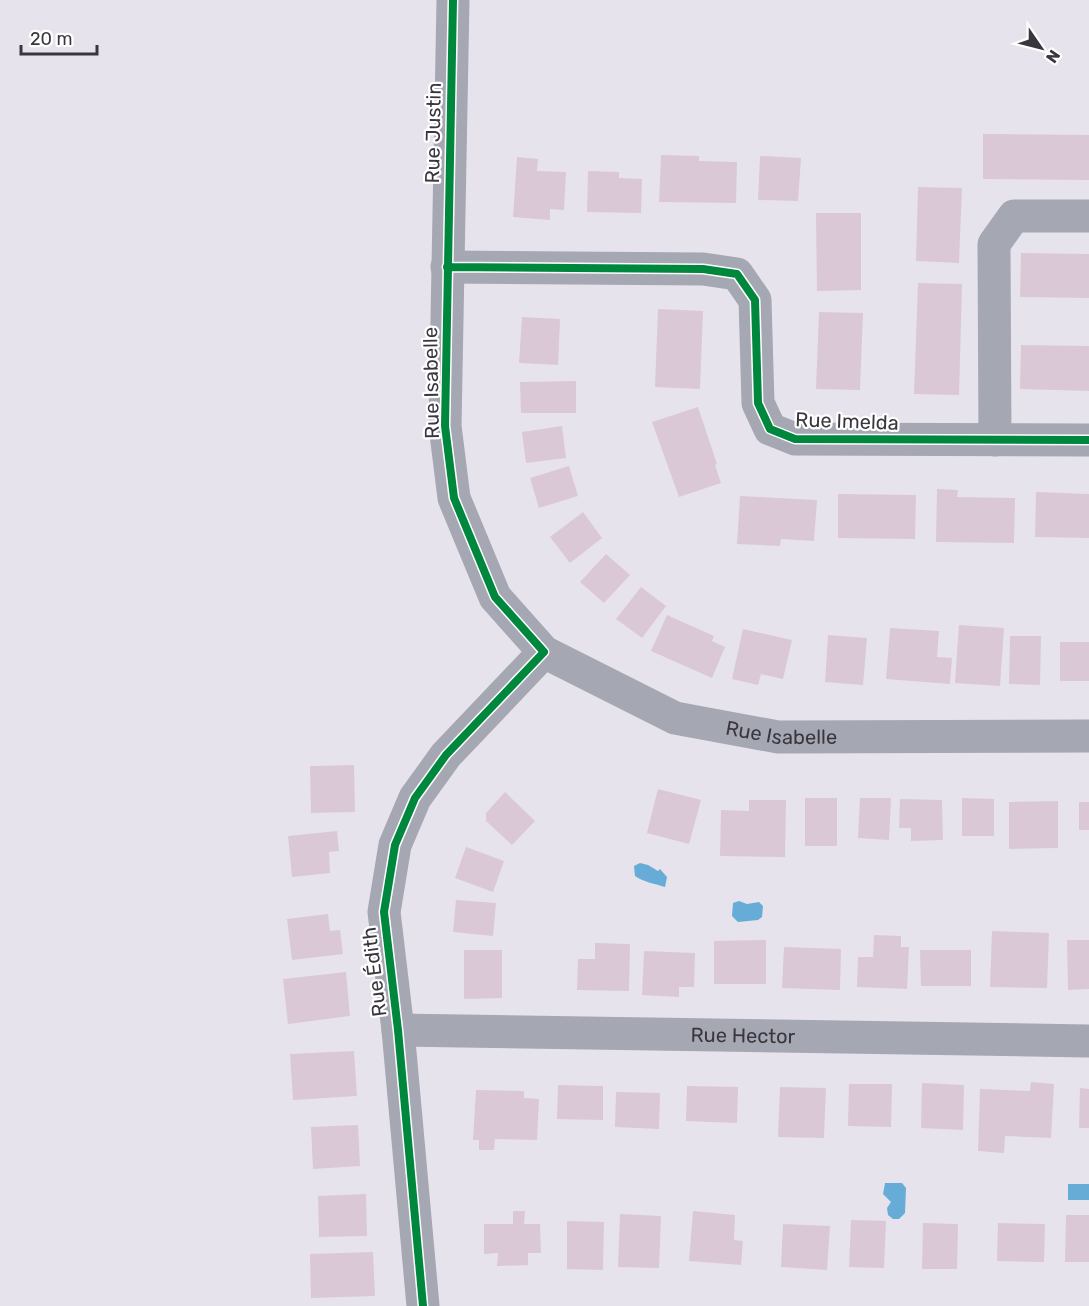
<svg xmlns="http://www.w3.org/2000/svg" width="1089" height="1306" viewBox="0 0 1089 1306" font-family="Rubik,sans-serif">
<style>
.water{fill:#66acd7}
.building{fill:#dac8d7}
.lines{fill:none;stroke-linecap:round;stroke-linejoin:round}
.minor{stroke:#a5a7b3;stroke-width:33}
.cycleway-casing{stroke:#fff;stroke-width:11}
.cycleway{stroke:#00873e;stroke-width:8}
.labels{text-anchor:middle;dominant-baseline:central;stroke-width:4.5;stroke-linejoin:round;paint-order:stroke}
.street-label{font-size:20px;fill:#39363d;stroke:#fff}
</style>
<rect width="100%" height="100%" fill="#e7e3ec"/>
<path class="water" d="M 640,863 L 648,865 L 658,871 L 660,869 L 667,877 L 665,887 C 656,884 643,882 635,876 L 634,866 Z
M 739,901 L 747,904 L 759,902 L 763,906 L 762,917 L 758,920 L 738,922 L 732,916 L 733,903 Z
M 885,1183 L 902,1183 L 906,1188 L 905,1213 L 899,1219 L 893,1219 L 888,1215 L 887,1208 L 891,1202 L 883,1194 Z
M 1068,1184 L 1089,1184 L 1089,1200 L 1068,1200 Z"/>
<path class="building" d="M 983,134 L 1089,135 L 1089,180 L 983,179 Z
M 661,155 L 699,156 L 699,161 L 737,162 L 736,203 L 659,202 Z
M 760,156 L 801,158 L 798,201 L 758,200 Z
M 517,157 L 538,159 L 537,171 L 566,172 L 564,210 L 550,209 L 550,220 L 513,217 Z
M 588,171 L 619,172 L 619,178 L 642,179 L 641,213 L 587,212 Z
M 918,187 L 962,188 L 959,263 L 916,261 Z
M 816,213 L 861,213 L 861,290 L 817,291 Z
M 1021,253 L 1089,254 L 1089,298 L 1020,297 Z
M 918,283 L 962,284 L 959,395 L 914,394 Z
M 658,309 L 703,311 L 700,389 L 655,387 Z
M 819,312 L 863,313 L 860,390 L 816,389 Z
M 522,317 L 560,319 L 558,365 L 519,363 Z
M 1021,345 L 1089,346 L 1089,391 L 1020,389 Z
M 576,381 L 576,413 L 521,413 L 520,382 Z
M 698,407 L 717,464 L 715,465 L 721,483 L 679,497 L 652,422 Z
M 562,426 L 566,458 L 526,463 L 522,432 Z
M 569,466 L 578,496 L 539,508 L 530,478 Z
M 937,489 L 958,490 L 957,497 L 1015,498 L 1014,543 L 936,542 Z
M 1036,492 L 1089,494 L 1089,538 L 1035,537 Z
M 838,494 L 916,495 L 915,539 L 838,538 Z
M 740,496 L 817,500 L 814,541 L 781,539 L 780,546 L 737,544 Z
M 583,512 L 602,538 L 570,563 L 550,537 Z
M 606,554 L 630,575 L 604,603 L 580,582 Z
M 641,587 L 666,606 L 642,638 L 616,619 Z
M 667,615 L 714,636 L 712,641 L 725,647 L 712,678 L 651,651 Z
M 959,625 L 1004,628 L 1000,686 L 955,683 Z
M 890,628 L 939,631 L 937,657 L 952,658 L 950,684 L 886,679 Z
M 743,629 L 792,640 L 783,679 L 761,674 L 758,685 L 732,679 Z
M 828,635 L 867,638 L 863,685 L 825,682 Z
M 1010,636 L 1041,636 L 1040,685 L 1009,684 Z
M 1060,642 L 1089,642 L 1089,681 L 1060,681 Z
M 354,765 L 355,812 L 311,813 L 310,766 Z
M 658,789 L 701,800 L 689,844 L 647,833 Z
M 505,792 L 535,821 L 512,845 L 486,821 L 486,813 Z
M 805,798 L 837,798 L 837,846 L 805,846 Z
M 860,798 L 891,798 L 889,840 L 858,838 Z
M 962,798 L 994,799 L 994,836 L 962,836 Z
M 900,799 L 942,800 L 943,840 L 911,841 L 911,828 L 899,828 Z
M 749,800 L 786,800 L 785,857 L 720,856 L 721,810 L 749,811 Z
M 1058,801 L 1058,848 L 1009,849 L 1009,802 Z
M 1079,802 L 1089,802 L 1089,830 L 1079,830 Z
M 337,831 L 339,851 L 329,852 L 330,873 L 292,877 L 288,836 Z
M 466,847 L 504,861 L 493,892 L 455,878 Z
M 456,900 L 496,903 L 493,936 L 453,932 Z
M 328,914 L 330,931 L 340,930 L 343,954 L 292,960 L 287,919 Z
M 992,931 L 1049,933 L 1047,988 L 990,987 Z
M 874,935 L 901,936 L 901,947 L 909,947 L 907,989 L 857,987 L 858,957 L 873,957 Z
M 766,940 L 766,984 L 714,984 L 714,941 Z
M 1067,940 L 1089,940 L 1089,989 L 1068,990 Z
M 595,943 L 630,944 L 629,991 L 577,990 L 578,959 L 595,959 Z
M 784,947 L 841,949 L 840,990 L 782,988 Z
M 464,950 L 502,950 L 502,998 L 464,999 Z
M 920,950 L 971,950 L 971,986 L 921,986 Z
M 644,951 L 695,953 L 694,987 L 679,987 L 679,997 L 642,995 Z
M 346,972 L 350,1016 L 288,1024 L 283,979 Z
M 354,1051 L 357,1096 L 293,1100 L 290,1054 Z
M 1031,1082 L 1054,1084 L 1051,1138 L 1005,1136 L 1004,1153 L 978,1151 L 980,1089 L 1030,1091 Z
M 922,1083 L 964,1085 L 963,1130 L 921,1128 Z
M 849,1084 L 892,1084 L 891,1127 L 848,1126 Z
M 558,1085 L 603,1086 L 603,1120 L 557,1119 Z
M 687,1086 L 738,1087 L 737,1123 L 686,1121 Z
M 780,1087 L 826,1088 L 824,1138 L 778,1137 Z
M 1080,1088 L 1089,1089 L 1089,1128 L 1079,1128 Z
M 476,1090 L 524,1091 L 524,1098 L 539,1099 L 537,1140 L 495,1139 L 494,1150 L 479,1150 L 479,1140 L 473,1140 Z
M 616,1092 L 660,1093 L 659,1129 L 615,1127 Z
M 358,1125 L 360,1166 L 313,1169 L 311,1127 Z
M 366,1194 L 367,1236 L 319,1237 L 318,1196 Z
M 513,1211 L 525,1211 L 524,1224 L 540,1224 L 541,1253 L 528,1253 L 528,1265 L 497,1266 L 498,1253 L 484,1254 L 484,1224 L 513,1224 Z
M 693,1211 L 735,1215 L 734,1240 L 743,1241 L 741,1265 L 689,1261 Z
M 620,1214 L 661,1216 L 659,1268 L 618,1267 Z
M 1066,1215 L 1089,1215 L 1089,1262 L 1065,1262 Z
M 851,1220 L 886,1221 L 884,1268 L 849,1267 Z
M 567,1221 L 604,1222 L 603,1270 L 567,1269 Z
M 923,1223 L 958,1224 L 957,1269 L 922,1269 Z
M 998,1223 L 1045,1224 L 1044,1262 L 997,1261 Z
M 783,1224 L 830,1226 L 827,1270 L 781,1267 Z
M 373,1252 L 375,1296 L 311,1298 L 310,1254 Z"/>
<g class="lines">
<g class="minor">
<path id="s1" d="M 453,0 L 445,426 L 454,498 L 495,597 L 544,652 L 675,718 L 778,737 L 1089,736"/>
<path d="M 447,267 L 703,269 L 737,274 L 755,300 L 758,403 L 770,429 L 795,439 L 1089,440"/>
<path d="M 995,440 L 994,244 L 1014,216 L 1089,216"/>
<path id="s2" d="M 398,1030 L 1089,1041"/>
<path d="M 423,1306 L 398,1030 L 384,912 L 395,845 L 415,798 L 446,755 L 544,652"/>
</g>
<defs>
<path id="cycleway" d="M 447,267 L 703,269 L 737,274 L 755,300 L 758,403 L 770,429 L 795,439 L 1089,440
M 423,1306 L 398,1030 L 384,912 L 395,845 L 415,798 L 446,755 L 544,652 L 495,597 L 454,498 L 445,426 L 453,0"/>
</defs>
<use href="#cycleway" class="cycleway-casing"/>
<use href="#cycleway" class="cycleway"/>
</g>
<g class="labels">
<g class="street-label">
<text transform="translate(433 133) rotate(-89)">Rue Justin</text>
<text transform="translate(431 383) rotate(-91)">Rue Isabelle</text>
<text transform="translate(847 421) rotate(2)">Rue Imelda</text>
<text stroke="none"><textPath href="#s1" startOffset="934">Rue Isabelle</textPath></text>
<text transform="translate(374 972) rotate(-97)">Rue Édith</text>
<text stroke="none"><textPath href="#s2" startOffset="345">Rue Hector</textPath></text>
</g>
</g>
<g transform="translate(1041 48) rotate(125)" stroke="#ffffff" stroke-width="4.5" paint-order="stroke">
<path d="M0-4.5L10 22L0 15L-10 22Z" fill="#39363d"/>
<text y="-9" font-size="16" font-weight="bold" text-anchor="middle" fill="#39363d">N</text>
</g>
<path d="M21 45v9h76v-9" fill="none" stroke="#39363d" stroke-width="3"/>
<text x="30" y="45" font-size="18" fill="#39363d" stroke="#ffffff" stroke-width="4.5" paint-order="stroke">20 m</text>
</svg>
